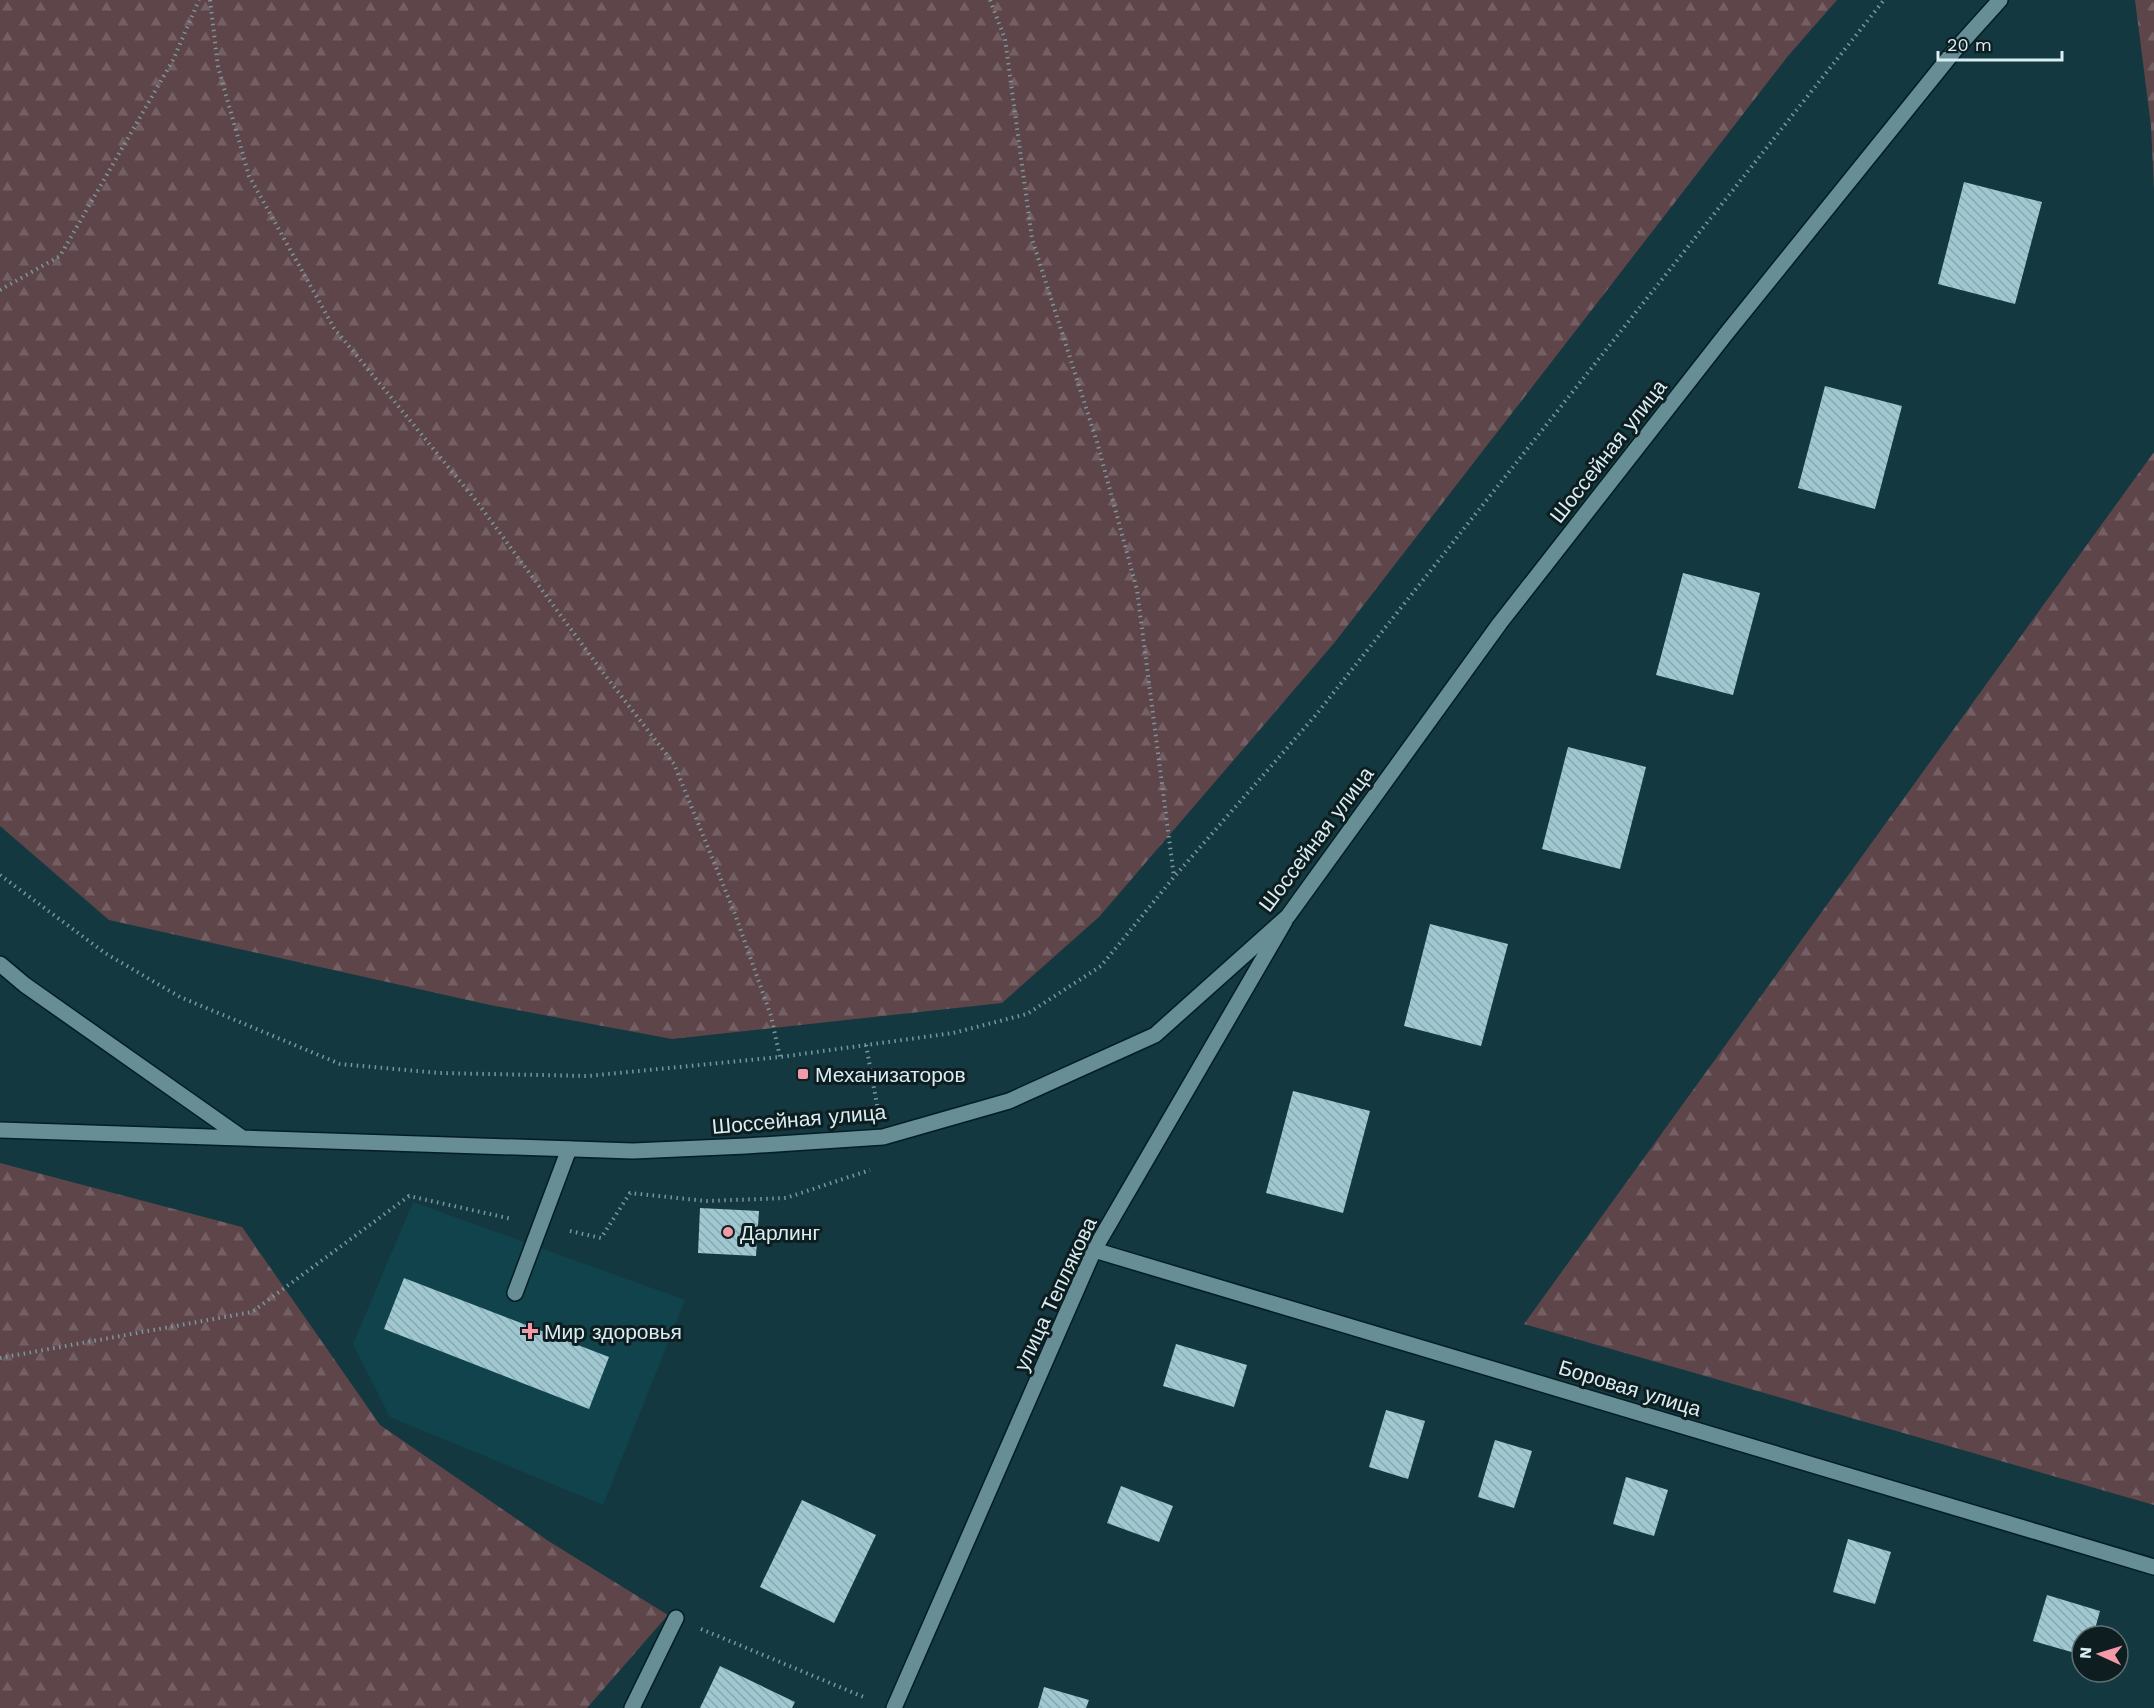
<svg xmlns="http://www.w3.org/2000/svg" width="2154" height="1708" viewBox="0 0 2154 1708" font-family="'Work Sans',sans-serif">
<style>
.built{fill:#11434d}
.forest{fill:url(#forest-firs)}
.building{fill:url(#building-back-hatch)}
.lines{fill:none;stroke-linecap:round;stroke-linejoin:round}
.lane-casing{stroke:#031e24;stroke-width:18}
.street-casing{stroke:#031e24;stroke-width:18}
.secondary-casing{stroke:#031e24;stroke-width:18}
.path{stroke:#7b979d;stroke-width:4;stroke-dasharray:1.5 4.5;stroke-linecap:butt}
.lane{stroke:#678d95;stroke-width:15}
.street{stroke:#678d95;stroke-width:15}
.secondary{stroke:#678d95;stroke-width:15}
.poi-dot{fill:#f39aa9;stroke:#0d1d20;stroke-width:2}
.labels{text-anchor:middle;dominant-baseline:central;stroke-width:6;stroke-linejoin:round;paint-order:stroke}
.street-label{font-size:21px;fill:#d9edf2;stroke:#0d1d20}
.poi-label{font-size:21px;fill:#d9edf2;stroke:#0d1d20;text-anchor:start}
</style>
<defs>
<pattern id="forest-firs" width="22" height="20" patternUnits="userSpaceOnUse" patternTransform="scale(1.5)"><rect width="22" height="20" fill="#5d4549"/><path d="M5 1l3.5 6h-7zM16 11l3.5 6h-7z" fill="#746064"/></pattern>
<pattern id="building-back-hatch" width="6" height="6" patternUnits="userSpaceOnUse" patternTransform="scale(1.5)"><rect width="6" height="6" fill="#9fc8d1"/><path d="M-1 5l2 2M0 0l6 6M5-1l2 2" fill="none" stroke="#88a8af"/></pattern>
</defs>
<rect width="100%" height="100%" fill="#133840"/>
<path class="built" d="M 413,1202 L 685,1300 L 603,1505 L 390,1417 L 353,1344 Z"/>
<path class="forest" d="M 0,0 L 1837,0 L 1788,56 L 1335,642 L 1099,917 L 1002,1003 L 672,1039 L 490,1005 L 109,920 L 0,826 Z
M 2135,0 L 2154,0 L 2154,190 L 2151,126 Z
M 2154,452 L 2154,1505 L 1524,1324 Z
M 0,1163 L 242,1227 L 380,1425 L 550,1542 L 668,1615 L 587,1708 L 0,1708 Z"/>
<path class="building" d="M 1964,182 L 2042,202 L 2015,304 L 1938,284 Z
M 1825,386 L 1902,406 L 1875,509 L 1798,488 Z
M 1683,573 L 1760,593 L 1733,695 L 1656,675 Z
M 1568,747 L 1646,767 L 1620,869 L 1542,849 Z
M 1430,924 L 1508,944 L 1481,1046 L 1404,1026 Z
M 1293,1091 L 1370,1111 L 1343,1213 L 1266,1193 Z
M 700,1208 L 759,1211 L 756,1256 L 698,1253 Z
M 404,1278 L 609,1357 L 589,1409 L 384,1329 Z
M 1176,1344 L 1247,1365 L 1234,1407 L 1163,1386 Z
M 1386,1410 L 1425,1421 L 1408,1479 L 1369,1467 Z
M 1495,1440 L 1532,1451 L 1514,1508 L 1478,1497 Z
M 1626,1477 L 1668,1490 L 1654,1536 L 1613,1524 Z
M 1121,1486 L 1173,1506 L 1159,1542 L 1107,1523 Z
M 802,1500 L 876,1535 L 834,1623 L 760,1587 Z
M 1848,1539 L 1891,1552 L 1875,1604 L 1833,1592 Z
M 2047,1595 L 2100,1611 L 2093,1636 L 2082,1636 L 2082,1655 L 2033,1641 Z
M 720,1666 L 795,1702 L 792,1708 L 700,1708 Z
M 1044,1687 L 1089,1700 L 1086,1708 L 1038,1708 Z"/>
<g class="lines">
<defs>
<path id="lane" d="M 515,1293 L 569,1149
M 632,1708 L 676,1618"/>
<path id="street" d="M 1094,1250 L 2154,1567
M 894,1708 L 1094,1250 L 1285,921"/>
<path id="secondary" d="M 0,964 L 25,985 L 241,1137
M 0,1130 L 633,1151 L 746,1146 L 883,1137 L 1009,1101 L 1155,1035 L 1288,916 L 1500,623 L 1726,334 L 1955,50 L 2000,0"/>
</defs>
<use href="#lane" class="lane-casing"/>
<use href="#street" class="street-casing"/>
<use href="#secondary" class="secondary-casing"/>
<path class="path" d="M 210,0 L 218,67 L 249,176 L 334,328 L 477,502 L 601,670 L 674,764 L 735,914 L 771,1016 L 780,1057
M 990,0 L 1005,39 L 1032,239 L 1097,442 L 1137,590 L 1174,877
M 0,290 L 60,256 L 173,60 L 199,0
M 0,875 L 105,953 L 180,997 L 340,1064 L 439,1073 L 588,1076 L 780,1057 L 953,1033 L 1027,1014 L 1101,966 L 1174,877 L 1315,716 L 1884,0
M 866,1045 L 878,1110
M 570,1231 L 601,1238 L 630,1193 L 706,1201 L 786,1198 L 870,1170
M 0,1358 L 252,1312 L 409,1196 L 512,1219
M 701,1629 L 866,1698"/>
<use href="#lane" class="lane"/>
<use href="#street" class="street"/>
<use href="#secondary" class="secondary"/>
</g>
<g class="poi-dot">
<rect x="797" y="1068" width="12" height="12" rx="3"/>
<circle cx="728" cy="1232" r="6"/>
<path d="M527 1322h6v6h6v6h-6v6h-6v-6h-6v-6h6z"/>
</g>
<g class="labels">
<g class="street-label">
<text transform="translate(1608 451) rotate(-52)">Шоссейная улица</text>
<text transform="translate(1316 839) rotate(-53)">Шоссейная улица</text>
<text transform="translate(799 1119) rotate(-5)">Шоссейная улица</text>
<text transform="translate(1055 1294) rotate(-65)">улица Теплякова</text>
<text transform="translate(1630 1388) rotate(17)">Боровая улица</text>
</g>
<g class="poi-label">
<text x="815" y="1074">Механизаторов</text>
<text x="740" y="1232">Дарлинг</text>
<text x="544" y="1331">Мир здоровья</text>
</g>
</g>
<g transform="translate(2100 1654) rotate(274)"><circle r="28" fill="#0d1d20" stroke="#5f7074" stroke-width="1.5"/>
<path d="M0-4.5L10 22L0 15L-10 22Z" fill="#f39aa9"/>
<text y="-9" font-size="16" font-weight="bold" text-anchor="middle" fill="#d9edf2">N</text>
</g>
<path d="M1938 51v9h124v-9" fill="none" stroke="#d9edf2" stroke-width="3"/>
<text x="1947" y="51" font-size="18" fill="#d9edf2" stroke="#0d1d20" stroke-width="4.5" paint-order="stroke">20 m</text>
</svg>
